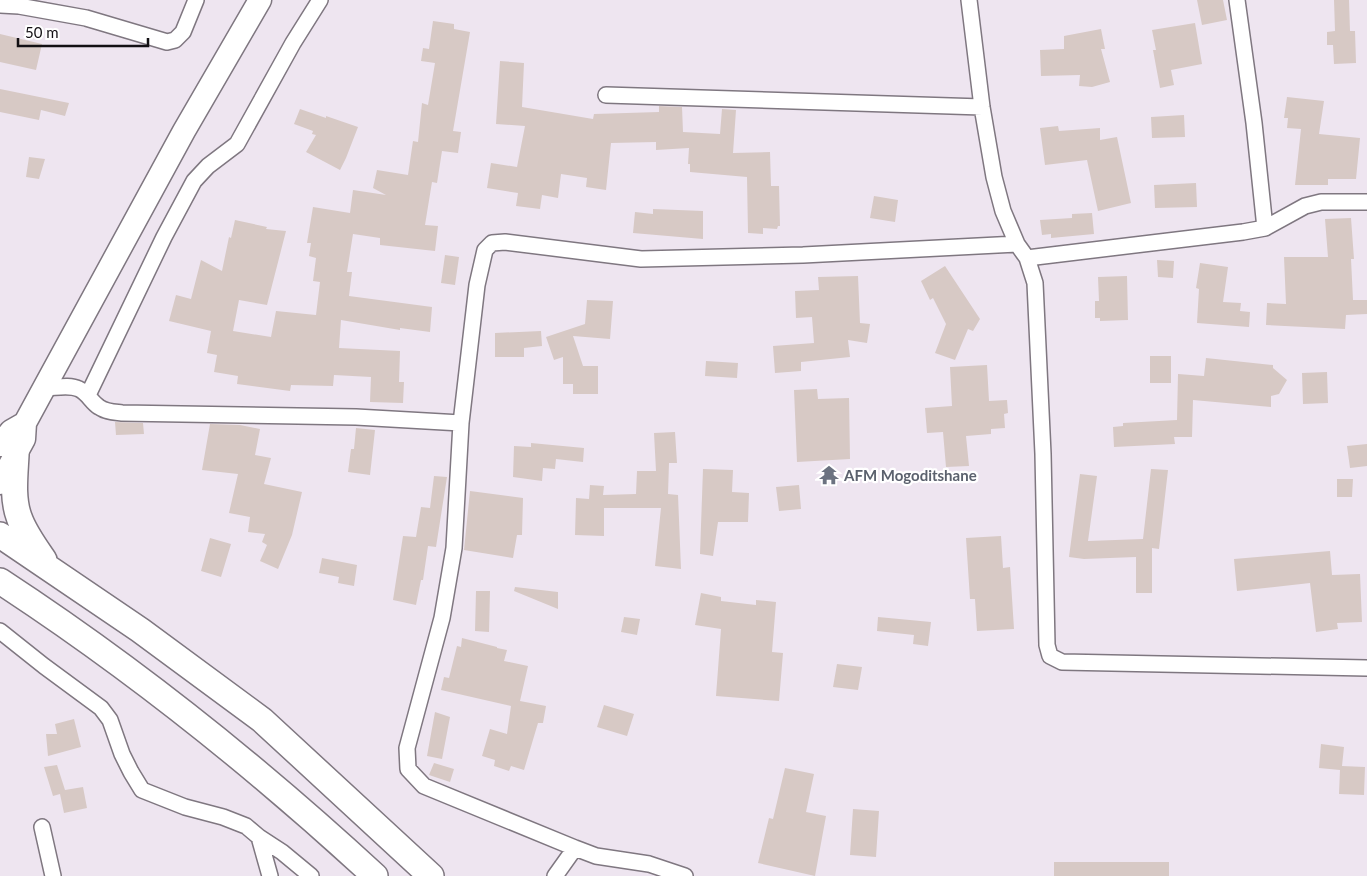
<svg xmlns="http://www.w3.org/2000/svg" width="1367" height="876" viewBox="0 0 1367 876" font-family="Lato,sans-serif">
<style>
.building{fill:#d7c9c5}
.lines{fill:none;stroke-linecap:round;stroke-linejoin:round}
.minor-casing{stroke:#7f7780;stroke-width:18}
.secondary-casing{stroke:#7f7780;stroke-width:25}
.primary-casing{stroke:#7f7780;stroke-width:28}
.minor{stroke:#fff;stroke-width:15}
.secondary{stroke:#fff;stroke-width:22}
.primary{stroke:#fff;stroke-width:25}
.labels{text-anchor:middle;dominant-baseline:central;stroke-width:4.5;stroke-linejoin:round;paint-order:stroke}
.worship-label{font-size:15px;font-weight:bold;fill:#5b616d;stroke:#fff;text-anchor:start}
</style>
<rect width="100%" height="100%" fill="#eee5f0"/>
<path class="building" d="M 1197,0 L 1223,0 L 1227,20 L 1202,25 Z
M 1334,0 L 1349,0 L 1350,31 L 1355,31 L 1356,63 L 1334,64 L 1333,45 L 1327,45 L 1327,32 L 1335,31 Z
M 433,21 L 454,24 L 454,29 L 470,32 L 453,131 L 461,132 L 458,153 L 442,151 L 437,183 L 432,182 L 425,225 L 438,226 L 435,251 L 380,245 L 380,238 L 353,234 L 347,272 L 352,272 L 349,296 L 432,307 L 430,332 L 400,328 L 400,330 L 341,320 L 339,348 L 400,351 L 399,382 L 404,382 L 403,403 L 370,402 L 371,377 L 334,375 L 333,386 L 291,385 L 290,391 L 237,384 L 238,376 L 214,372 L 217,355 L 207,353 L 211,331 L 169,321 L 176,295 L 191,299 L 201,260 L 222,271 L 229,237 L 231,238 L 235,220 L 267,227 L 266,229 L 286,231 L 267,305 L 239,300 L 233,331 L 271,337 L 276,311 L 316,315 L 320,282 L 313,281 L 316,258 L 309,256 L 311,243 L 307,243 L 313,207 L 350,213 L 353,190 L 386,195 L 373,188 L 377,170 L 408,175 L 413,141 L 418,142 L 422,103 L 428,105 L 435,63 L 421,61 L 423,48 L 429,49 Z
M 1195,23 L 1202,64 L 1171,70 L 1174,85 L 1160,88 L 1153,50 L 1156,50 L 1152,30 Z
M 1101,29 L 1105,49 L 1101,49 L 1110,82 L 1092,87 L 1079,86 L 1080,75 L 1041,76 L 1040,50 L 1064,49 L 1064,36 Z
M 0,34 L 42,44 L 36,70 L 0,62 Z
M 500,61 L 524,63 L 522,107 L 593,119 L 594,114 L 659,112 L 659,106 L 682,107 L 683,132 L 720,134 L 722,109 L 736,110 L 733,153 L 770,152 L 771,186 L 779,186 L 780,226 L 778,226 L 777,229 L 763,228 L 763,234 L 748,233 L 747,177 L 690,172 L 690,164 L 688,164 L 689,148 L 656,150 L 656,142 L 611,143 L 606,190 L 586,187 L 587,178 L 561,174 L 558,198 L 542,195 L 540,209 L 516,206 L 518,193 L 487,188 L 491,163 L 517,167 L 525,126 L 496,124 Z
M 0,89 L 69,103 L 65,116 L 41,110 L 39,120 L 0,112 Z
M 1287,97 L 1324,101 L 1319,134 L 1360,138 L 1356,179 L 1328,179 L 1328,185 L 1295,185 L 1301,129 L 1287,128 L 1288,118 L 1284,118 Z
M 300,109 L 326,118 L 326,116 L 358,127 L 346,158 L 340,170 L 306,152 L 316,135 L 312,134 L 313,131 L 294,124 Z
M 1184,115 L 1185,137 L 1152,138 L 1151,117 Z
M 1058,126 L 1059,131 L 1100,128 L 1100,140 L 1117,137 L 1131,203 L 1098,211 L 1087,160 L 1045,165 L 1040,128 Z
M 29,157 L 45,159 L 39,179 L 26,177 Z
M 1196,183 L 1197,207 L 1155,208 L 1154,185 Z
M 874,196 L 898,200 L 895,222 L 870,218 Z
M 653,209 L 703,211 L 703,239 L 633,233 L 635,212 L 653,214 Z
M 1092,213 L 1094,234 L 1051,238 L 1051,234 L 1042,235 L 1040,220 L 1072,218 L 1072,214 Z
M 1351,218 L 1354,259 L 1351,259 L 1353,300 L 1367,300 L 1367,314 L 1346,315 L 1345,329 L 1266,325 L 1267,303 L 1286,304 L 1284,257 L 1328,257 L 1325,219 Z
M 445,255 L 459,257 L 455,285 L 441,283 Z
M 1157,260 L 1174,261 L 1173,278 L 1158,277 Z
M 1200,263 L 1228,267 L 1223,302 L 1241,303 L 1240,311 L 1250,312 L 1249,327 L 1197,323 L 1199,289 L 1196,288 Z
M 945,266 L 980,319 L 973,331 L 968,329 L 955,360 L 935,353 L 946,324 L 933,298 L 930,300 L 921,281 Z
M 858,276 L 860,323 L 870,324 L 867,343 L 848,340 L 850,357 L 801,362 L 801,371 L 775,373 L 773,346 L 814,343 L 812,317 L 796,318 L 795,291 L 819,290 L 818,277 Z
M 1127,276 L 1128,320 L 1100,321 L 1100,318 L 1095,318 L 1095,301 L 1099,301 L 1098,277 Z
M 587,300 L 613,301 L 610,339 L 573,336 L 583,366 L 598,366 L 598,394 L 573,394 L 573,384 L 563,384 L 563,357 L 554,360 L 546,337 L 585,324 Z
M 541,331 L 542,346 L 524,348 L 524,357 L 495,357 L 495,333 Z
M 1150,356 L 1171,356 L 1171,383 L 1150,383 Z
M 1206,358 L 1273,365 L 1273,368 L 1287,380 L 1279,394 L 1271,396 L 1271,407 L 1193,400 L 1192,437 L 1174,437 L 1175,444 L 1114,447 L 1113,427 L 1123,426 L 1123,423 L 1177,420 L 1178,374 L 1204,376 Z
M 706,361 L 738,363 L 737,378 L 705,376 Z
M 987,365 L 989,401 L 1007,400 L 1008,413 L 1004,414 L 1005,428 L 991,429 L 991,434 L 966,436 L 969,466 L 946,467 L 943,432 L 927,433 L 925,408 L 952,406 L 950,367 Z
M 1327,372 L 1328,403 L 1303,404 L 1302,373 Z
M 817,389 L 818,399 L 849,398 L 850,459 L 797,462 L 794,390 Z
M 115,422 L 143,423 L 144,434 L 116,435 Z
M 210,424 L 240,425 L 260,429 L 255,455 L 271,458 L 264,484 L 302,492 L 292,535 L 278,569 L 260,561 L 267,545 L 262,542 L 265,534 L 248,532 L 250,517 L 229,513 L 238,474 L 202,470 Z
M 356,428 L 375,430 L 370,475 L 348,472 L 351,449 L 354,449 Z
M 675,432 L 677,463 L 669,463 L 668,494 L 678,495 L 681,569 L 655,566 L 661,508 L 604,508 L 604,536 L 575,535 L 576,498 L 589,499 L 590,485 L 604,486 L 603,495 L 636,494 L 637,471 L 656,471 L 654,433 Z
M 531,443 L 584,448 L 583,462 L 556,459 L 555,469 L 543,468 L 542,481 L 513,477 L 514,446 L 531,447 Z
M 1367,444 L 1367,466 L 1350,468 L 1347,446 Z
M 703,469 L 733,470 L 732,492 L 749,493 L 748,522 L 718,522 L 713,556 L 700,554 Z
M 1151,469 L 1168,470 L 1159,549 L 1152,548 L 1152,593 L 1136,593 L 1136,557 L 1084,559 L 1069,557 L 1080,474 L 1097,476 L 1088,541 L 1143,539 Z
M 434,476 L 447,477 L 436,547 L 428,546 L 423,580 L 421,580 L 416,605 L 393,600 L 403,536 L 416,537 L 421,507 L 430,508 Z
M 1337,479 L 1353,479 L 1352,497 L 1337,497 Z
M 799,485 L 801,509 L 779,511 L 776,487 Z
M 470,491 L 523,498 L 522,535 L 517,535 L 513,558 L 464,550 Z
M 1001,536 L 1003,568 L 1010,567 L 1014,629 L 977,631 L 975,599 L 970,599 L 966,538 Z
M 210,538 L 231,544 L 221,577 L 201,571 Z
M 1330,551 L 1332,575 L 1360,574 L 1362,622 L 1337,623 L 1338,629 L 1316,632 L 1310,583 L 1237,591 L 1234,559 Z
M 322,558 L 357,565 L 354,586 L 338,583 L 339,577 L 319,573 Z
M 515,587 L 558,592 L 558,609 L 514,591 Z
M 476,591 L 490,591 L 489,632 L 475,631 Z
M 701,593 L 721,597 L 721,601 L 756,605 L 756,600 L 776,602 L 772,652 L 783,653 L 779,701 L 716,696 L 721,629 L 695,625 Z
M 624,617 L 640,619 L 637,635 L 621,632 Z
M 878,617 L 931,622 L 928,646 L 913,644 L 914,635 L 877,631 Z
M 462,638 L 497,647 L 497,648 L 507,650 L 504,661 L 528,666 L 520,701 L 546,706 L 543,723 L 538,723 L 524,770 L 511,766 L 509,771 L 494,766 L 495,760 L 482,756 L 490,729 L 507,734 L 511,706 L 441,690 L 444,677 L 449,678 L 457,646 L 461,647 Z
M 837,664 L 862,667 L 858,690 L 833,687 Z
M 604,705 L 634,714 L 627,736 L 597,727 Z
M 435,712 L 450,717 L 442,759 L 427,756 Z
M 74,719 L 81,747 L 48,756 L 46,734 L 57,734 L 55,724 Z
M 1321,744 L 1344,747 L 1342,766 L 1365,767 L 1364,795 L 1339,794 L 1340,770 L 1319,768 Z
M 434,763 L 454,769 L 450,782 L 429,775 Z
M 57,765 L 65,790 L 83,787 L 87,808 L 64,813 L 60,794 L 53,796 L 44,767 Z
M 785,768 L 814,774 L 806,812 L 826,816 L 815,876 L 758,863 L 769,818 L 773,819 Z
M 853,809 L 879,811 L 876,857 L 850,855 Z
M 1054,862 L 1169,862 L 1169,876 L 1054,876 Z"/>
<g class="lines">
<defs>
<path id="minor" d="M 969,0 L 982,107 L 994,177 L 1003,211 L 1017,244
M 1237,0 L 1254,123 L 1265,228
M 0,5 L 19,6 L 86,18 L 167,42 L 175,40 L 183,32 L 196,0
M 606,95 L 982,107
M 1027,258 L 1035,283 L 1043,454 L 1047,645 L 1050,656 L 1062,662 L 1367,668
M 44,388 C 55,388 69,384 79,389 C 88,393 91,402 99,407 C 106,412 114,412 122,413 L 356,417 L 461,423
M 88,395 L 164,237 L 194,181 L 208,166 L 237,144 L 293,43 L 320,0
M 0,631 L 44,666 L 101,708 L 110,720 L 122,754 L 131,772 L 142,790 L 185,807 L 223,817 L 246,826 L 259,837 L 270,876
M 42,827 L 53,876
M 259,837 L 282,852 L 311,876
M 555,876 L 575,848
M 685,876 L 649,864 L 596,856 L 575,848 L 424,786 L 408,769 L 407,748 L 442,618 L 454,548 L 461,423 L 477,285 L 485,250 L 492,243 L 505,242 L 641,259 L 803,255 L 1017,244 L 1027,258 L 1243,232 L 1265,228 L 1305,206 L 1321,202 L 1367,202"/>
<path id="secondary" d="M 0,445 L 11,431 L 25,423
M 0,483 L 24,439 L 25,423 L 44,388 L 184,131 L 260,0"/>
<path id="primary" d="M 16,455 C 15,475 12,498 19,517 C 24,532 35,547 44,560
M 0,535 L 140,630 L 262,720 L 431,876
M 0,581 C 133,668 258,768 375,876"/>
</defs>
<use href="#minor" class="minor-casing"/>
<use href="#secondary" class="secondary-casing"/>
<use href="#primary" class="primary-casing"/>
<use href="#minor" class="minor"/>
<use href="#secondary" class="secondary"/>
<use href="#primary" class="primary"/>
</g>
<defs>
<symbol id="temple-bare" viewBox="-9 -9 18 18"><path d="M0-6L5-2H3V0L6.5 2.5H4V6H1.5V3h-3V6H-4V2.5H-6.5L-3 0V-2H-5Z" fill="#6b7280" stroke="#fff" stroke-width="2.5" paint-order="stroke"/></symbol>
</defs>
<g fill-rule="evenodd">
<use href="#temple-bare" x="815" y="461" width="28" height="28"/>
</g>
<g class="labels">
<g class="worship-label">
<text x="844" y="475">AFM Mogoditshane</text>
</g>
</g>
<path d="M18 38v8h130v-8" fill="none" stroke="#131014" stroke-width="2.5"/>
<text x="25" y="38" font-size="15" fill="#131014" stroke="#ffffff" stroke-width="4" paint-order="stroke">50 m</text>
</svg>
